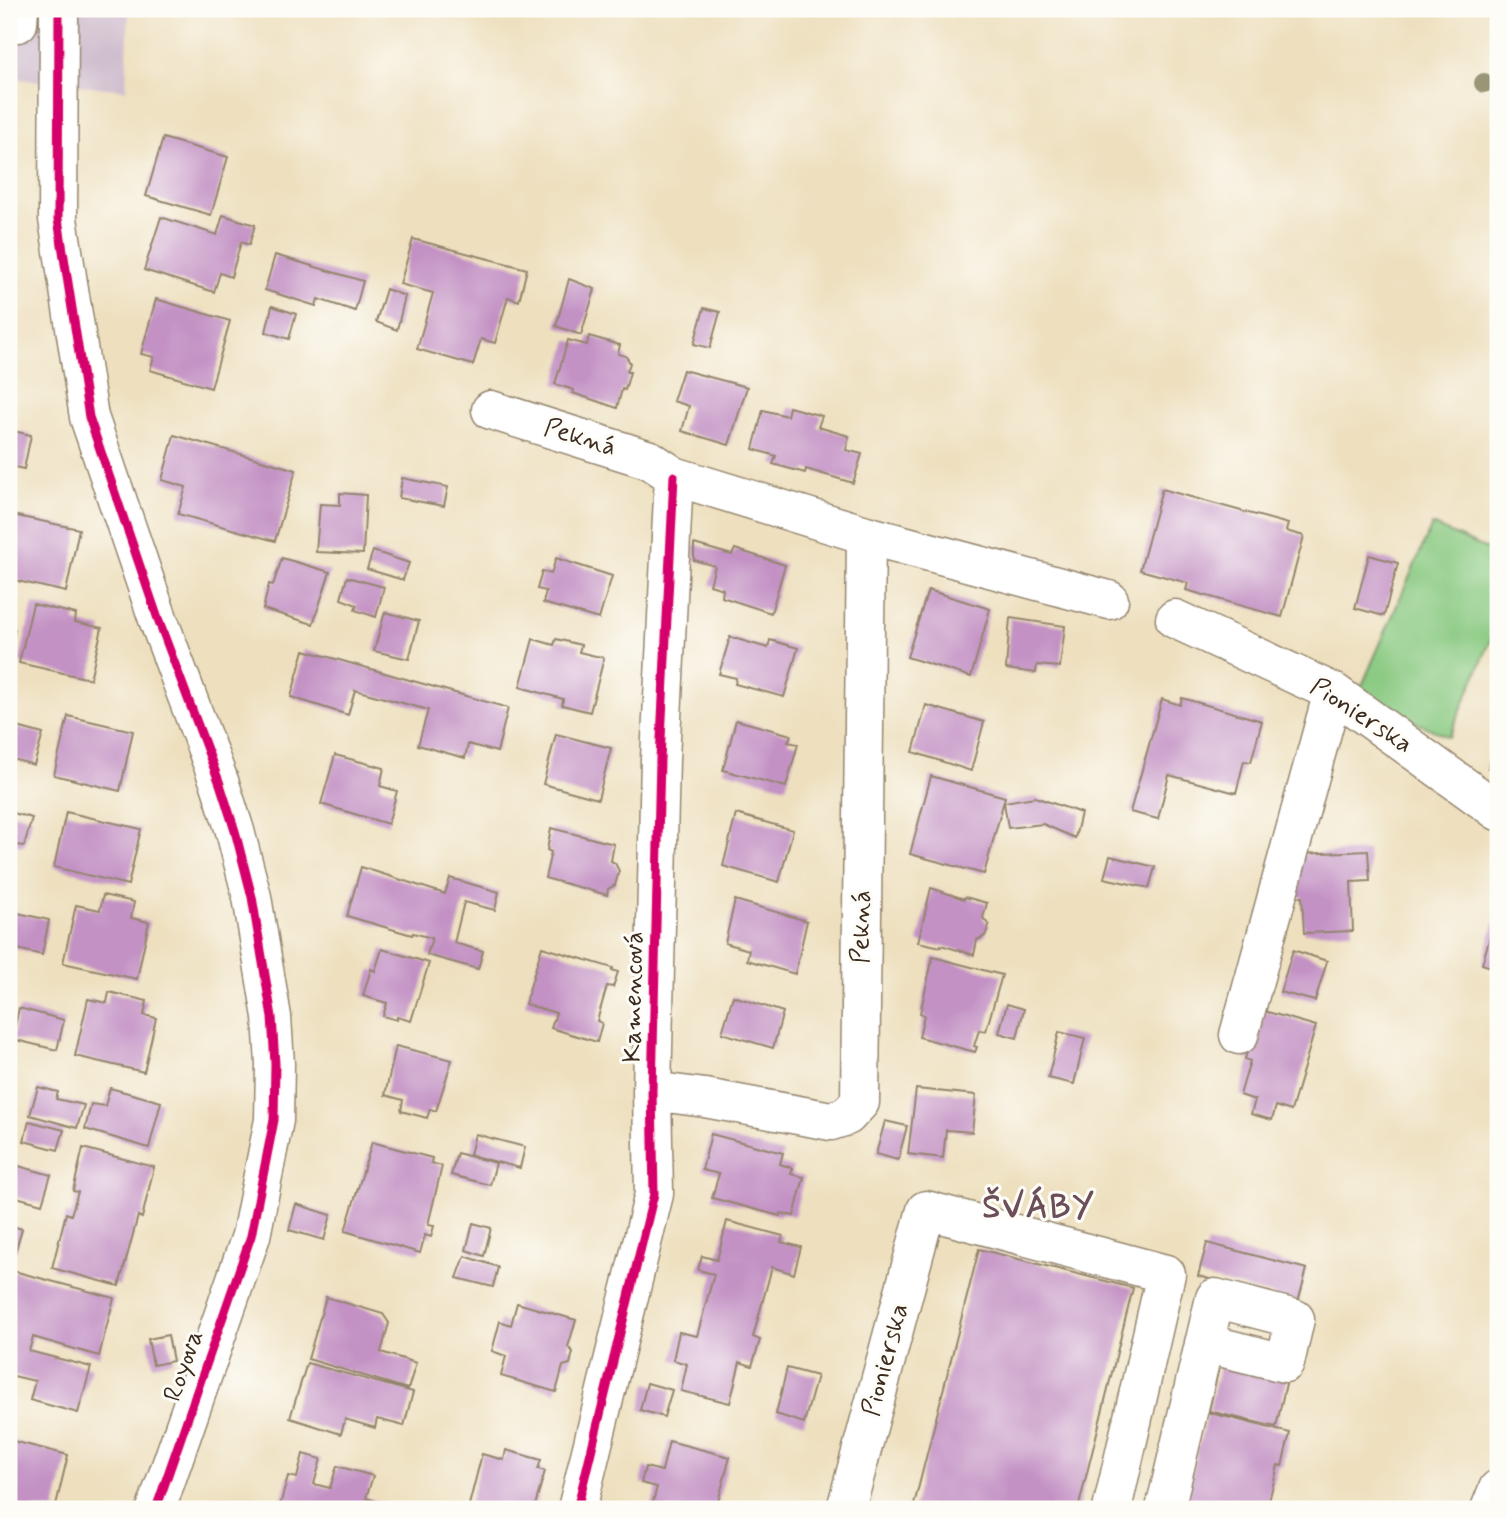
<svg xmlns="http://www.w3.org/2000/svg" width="1507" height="1518" viewBox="0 0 1507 1518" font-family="Mynerve,sans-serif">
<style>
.industrial{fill:#cfbdce}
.green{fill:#88c980;stroke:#627a4f;stroke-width:2}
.building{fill:#c391c4}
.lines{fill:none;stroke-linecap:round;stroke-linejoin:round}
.minor-casing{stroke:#94856e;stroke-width:41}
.minor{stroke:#fff;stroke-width:38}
.cycleway-casing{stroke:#fdfcf7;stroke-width:13}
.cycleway{stroke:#d6006c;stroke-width:9}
.tree{fill:#989676}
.labels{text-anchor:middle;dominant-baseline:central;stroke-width:6;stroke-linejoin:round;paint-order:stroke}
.street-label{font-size:26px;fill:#3b2a1e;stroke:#fdfcf7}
.district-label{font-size:33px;font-weight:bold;letter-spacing:2px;fill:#6b4e58;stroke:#fdfcf7}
</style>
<rect width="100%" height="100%" fill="#fdfcf7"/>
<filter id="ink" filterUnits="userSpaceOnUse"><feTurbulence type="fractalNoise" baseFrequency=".0143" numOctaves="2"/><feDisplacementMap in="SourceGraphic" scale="14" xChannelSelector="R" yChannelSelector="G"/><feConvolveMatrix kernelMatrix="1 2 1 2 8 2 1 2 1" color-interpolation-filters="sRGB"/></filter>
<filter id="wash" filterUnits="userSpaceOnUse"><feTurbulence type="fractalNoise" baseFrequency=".00686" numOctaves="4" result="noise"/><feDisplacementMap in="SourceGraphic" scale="28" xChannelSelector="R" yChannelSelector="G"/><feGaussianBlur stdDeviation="1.57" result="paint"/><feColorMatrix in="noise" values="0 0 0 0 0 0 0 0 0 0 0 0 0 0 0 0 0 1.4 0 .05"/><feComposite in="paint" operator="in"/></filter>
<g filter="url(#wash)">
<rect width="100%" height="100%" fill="#eee0bf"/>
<path class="industrial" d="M 9,9 L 129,9 L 126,90 L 9,78 Z"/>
<path class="green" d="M 1432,525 L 1498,554 L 1498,624 L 1449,737 L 1357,697 Z"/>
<g id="blocks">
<path class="building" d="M 163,138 L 228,157 L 211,215 L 146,196 Z
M 223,215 L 255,225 L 249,245 L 241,242 L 231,277 L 220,273 L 214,292 L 144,270 L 161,217 L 217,235 Z
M 413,239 L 527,269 L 519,301 L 508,297 L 495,343 L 481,339 L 473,365 L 417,349 L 433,293 L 400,284 Z
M 275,255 L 363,281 L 355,311 L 318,299 L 316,306 L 265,290 Z
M 569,279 L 595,289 L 581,335 L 556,326 Z
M 386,289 L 405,296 L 397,330 L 376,322 Z
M 156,299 L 230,321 L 211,388 L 150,370 L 154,357 L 141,354 Z
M 272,306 L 296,314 L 289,339 L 266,332 Z
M 704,308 L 720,312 L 710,348 L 694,344 Z
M 589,336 L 620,345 L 618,354 L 626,356 L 630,363 L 627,372 L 630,372 L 625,390 L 622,389 L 617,408 L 573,393 L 574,390 L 555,384 L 568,340 L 587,345 Z
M 683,370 L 747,387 L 729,445 L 682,431 L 689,406 L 673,401 Z
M 789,407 L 822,416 L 818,427 L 849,436 L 846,450 L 862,454 L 853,483 L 806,469 L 805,473 L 773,464 L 776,456 L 753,449 L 763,410 L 787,416 Z
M 9,430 L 31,435 L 24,469 L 9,466 Z
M 174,435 L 296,470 L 275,541 L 178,514 L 186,487 L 162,480 Z
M 402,478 L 448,487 L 444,506 L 399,498 Z
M 1162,489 L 1288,524 L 1286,531 L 1304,536 L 1282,617 L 1186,590 L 1188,583 L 1140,570 Z
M 340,493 L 366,495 L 363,554 L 316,552 L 320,504 L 340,505 Z
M 12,515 L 79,529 L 66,592 L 9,579 L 9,527 Z
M 694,544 L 732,555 L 735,549 L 785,565 L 771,613 L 722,597 L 723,589 L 710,585 L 715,566 L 694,560 Z
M 373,551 L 409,563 L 403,580 L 367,569 Z
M 1369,555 L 1398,563 L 1384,616 L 1355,608 Z
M 282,558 L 330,572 L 313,624 L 263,609 L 269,584 L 273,585 Z
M 556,558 L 612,576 L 599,619 L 543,603 L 546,591 L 537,589 L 542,571 L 551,574 Z
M 347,577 L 384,587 L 376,617 L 355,610 L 357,605 L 341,599 Z
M 928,590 L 990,609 L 971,677 L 907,657 Z
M 33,604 L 76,614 L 75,622 L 102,628 L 90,679 L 19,663 Z
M 385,612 L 419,621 L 409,659 L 374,651 Z
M 1010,618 L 1065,626 L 1060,667 L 1037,665 L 1036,673 L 1006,669 Z
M 9,628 L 15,629 L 10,653 L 9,653 Z
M 730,637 L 768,648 L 770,640 L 798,648 L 784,697 L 735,684 L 736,678 L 719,674 Z
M 533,639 L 554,645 L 556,639 L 581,645 L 579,652 L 604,658 L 590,712 L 562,705 L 563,699 L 520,687 Z
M 304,650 L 508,708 L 497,752 L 468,744 L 465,758 L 418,745 L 428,710 L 355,690 L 348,715 L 291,697 Z
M 1182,698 L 1262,721 L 1251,762 L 1244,761 L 1236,793 L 1169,775 L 1158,819 L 1130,812 L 1162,699 L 1180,705 Z
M 926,705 L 984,722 L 971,771 L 913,752 Z
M 68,716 L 133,731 L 120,791 L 54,775 Z
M 736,720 L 791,735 L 788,742 L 798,744 L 786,787 L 723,770 Z
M 10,725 L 43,734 L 34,765 L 9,758 Z
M 556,734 L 611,748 L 598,799 L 543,784 Z
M 1498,737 L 1498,771 L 1488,768 Z
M 335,755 L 384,768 L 380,786 L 397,791 L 388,824 L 321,804 Z
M 931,776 L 1005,797 L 984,874 L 910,854 Z
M 1035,797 L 1081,813 L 1075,838 L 1043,824 L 1008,828 L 1004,802 Z
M 9,812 L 32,818 L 24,846 L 16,845 L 12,858 L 9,857 Z
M 66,812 L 141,829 L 128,885 L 54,867 Z
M 736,814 L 793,830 L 779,882 L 723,866 Z
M 551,828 L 614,844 L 611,861 L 615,863 L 619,871 L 615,885 L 608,889 L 607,895 L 545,878 L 551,852 L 547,850 Z
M 1368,851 L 1370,881 L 1351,882 L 1353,931 L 1304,933 L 1302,897 L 1295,897 L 1300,854 Z
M 1110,856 L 1155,867 L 1149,888 L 1104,878 Z
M 361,867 L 445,894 L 450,878 L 499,892 L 495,910 L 464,902 L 454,943 L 483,951 L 478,969 L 427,955 L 432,938 L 413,933 L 412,935 L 347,916 Z
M 931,888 L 964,899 L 965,897 L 987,903 L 983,918 L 989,925 L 985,936 L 977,940 L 974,955 L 941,945 L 941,947 L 918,942 Z
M 103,895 L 134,902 L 131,918 L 149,922 L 137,979 L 63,963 L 76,905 L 100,910 Z
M 735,900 L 807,921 L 795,974 L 747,960 L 749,950 L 725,943 Z
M 1498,910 L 1498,969 L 1482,964 Z
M 9,911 L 49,920 L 42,955 L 9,947 Z
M 542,947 L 613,968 L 612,970 L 618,972 L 613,987 L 607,986 L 597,1021 L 602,1023 L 597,1042 L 551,1028 L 556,1013 L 525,1004 Z
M 382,949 L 429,963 L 411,1021 L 397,1017 L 397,1020 L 383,1016 L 387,1003 L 363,996 L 371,969 L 375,971 Z
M 1293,950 L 1327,961 L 1315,1001 L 1280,992 Z
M 933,957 L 1002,975 L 986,1031 L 979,1030 L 974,1046 L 977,1047 L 975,1052 L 919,1037 L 924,1015 L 920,1013 Z
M 109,992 L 147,1001 L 144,1015 L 156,1018 L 144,1072 L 75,1056 L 88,999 L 107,1003 Z
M 733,996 L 783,1012 L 773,1048 L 722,1033 Z
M 1007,1004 L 1024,1009 L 1017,1038 L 999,1033 Z
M 19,1008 L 64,1020 L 57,1050 L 12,1039 Z
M 1264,1011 L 1316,1026 L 1291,1111 L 1276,1106 L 1272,1120 L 1251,1114 L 1255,1100 L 1240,1095 L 1250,1061 L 1245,1059 L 1249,1045 L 1255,1046 Z
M 1059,1032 L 1085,1038 L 1074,1084 L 1048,1078 Z
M 396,1046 L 452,1060 L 436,1111 L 430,1109 L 427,1118 L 401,1111 L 403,1100 L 385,1095 Z
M 38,1087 L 58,1092 L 56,1099 L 84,1105 L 77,1128 L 30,1115 Z
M 110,1088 L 161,1102 L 149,1148 L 85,1129 L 91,1104 L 105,1106 Z
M 916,1089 L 976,1095 L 972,1132 L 946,1130 L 943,1158 L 908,1154 Z
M 29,1121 L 64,1130 L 58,1150 L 24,1141 Z
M 885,1121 L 907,1126 L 898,1160 L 876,1154 Z
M 475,1134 L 525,1147 L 520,1168 L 470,1155 Z
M 711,1134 L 783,1153 L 780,1164 L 793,1168 L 791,1174 L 804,1177 L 794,1216 L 780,1213 L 780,1216 L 712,1198 L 719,1174 L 702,1170 Z
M 372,1142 L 432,1158 L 431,1163 L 442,1166 L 428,1225 L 434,1226 L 431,1237 L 425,1235 L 420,1253 L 345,1231 Z
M 83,1148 L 154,1167 L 142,1218 L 138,1216 L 119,1286 L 52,1268 L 66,1213 L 71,1215 L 78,1192 L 73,1191 Z
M 457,1153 L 496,1163 L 490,1185 L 451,1175 Z
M 15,1165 L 51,1175 L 42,1204 L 9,1195 L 9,1185 Z
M 296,1204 L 331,1215 L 324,1240 L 289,1230 Z
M 727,1221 L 783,1236 L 781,1242 L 801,1247 L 794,1274 L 772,1267 L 753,1337 L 760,1340 L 752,1366 L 740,1362 L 730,1403 L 681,1391 L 687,1364 L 673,1360 L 679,1332 L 697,1336 L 714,1274 L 698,1270 L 702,1256 L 717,1260 Z
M 473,1223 L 491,1228 L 484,1256 L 466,1250 Z
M 9,1225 L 22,1229 L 10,1270 L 114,1298 L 99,1356 L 33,1337 L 29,1351 L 91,1367 L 78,1413 L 30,1400 L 35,1381 L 9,1375 Z
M 1207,1243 L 1307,1269 L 1298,1302 L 1198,1276 Z
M 979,1249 L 1133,1288 L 1078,1509 L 913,1509 Z
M 465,1256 L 498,1267 L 493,1287 L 457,1278 Z
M 326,1297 L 383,1314 L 389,1323 L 381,1352 L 416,1363 L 408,1389 L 308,1359 Z
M 517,1303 L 576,1320 L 568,1347 L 573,1352 L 570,1364 L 563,1366 L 556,1392 L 501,1376 L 506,1356 L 492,1351 L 500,1321 L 511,1325 Z
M 168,1335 L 173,1361 L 153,1365 L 148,1339 Z
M 1221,1358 L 1288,1375 L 1276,1427 L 1209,1411 Z
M 307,1363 L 413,1392 L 404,1426 L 377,1419 L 375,1428 L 345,1419 L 341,1434 L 290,1418 Z
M 787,1368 L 817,1376 L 804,1423 L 776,1414 Z
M 647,1383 L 672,1390 L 664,1417 L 640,1410 Z
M 1207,1412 L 1290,1433 L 1282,1466 L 1278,1465 L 1267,1509 L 1183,1509 Z
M 9,1440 L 68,1455 L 55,1509 L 9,1509 Z
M 669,1441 L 730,1457 L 716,1509 L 651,1509 L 657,1487 L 641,1483 L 645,1467 L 662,1471 Z
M 506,1450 L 541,1460 L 538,1469 L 545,1471 L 534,1509 L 468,1509 L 482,1454 L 504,1460 Z
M 303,1454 L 321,1459 L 314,1484 L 330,1488 L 337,1466 L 373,1476 L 366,1498 L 383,1503 L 381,1509 L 279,1509 L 288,1476 L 297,1478 Z"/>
</g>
</g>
<g filter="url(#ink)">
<use href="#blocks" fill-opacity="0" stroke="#94856e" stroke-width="2"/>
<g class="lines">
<defs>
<path id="minor" d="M 59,9 L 58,219 L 89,417 L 158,619 L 220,784 L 235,831 L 252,897 L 272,1017 L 275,1064 L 274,1120 L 251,1236 L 156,1509
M 9,22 L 18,23 L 19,9
M 491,410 L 650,460 L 674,476 L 866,535 L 1109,600
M 1175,619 L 1333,692 L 1498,811
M 1239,1035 L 1333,692
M 652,1091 L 705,1098 L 831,1121 L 847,1116 L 860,1102 L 866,535
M 577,1509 L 654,1194 L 652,1091 L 660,759 L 674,476
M 846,1509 L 926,1210 L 1166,1274 L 1112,1509
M 1165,1509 L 1215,1298 L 1295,1319 L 1285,1363 L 1204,1343
M 1490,1509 L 1498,1489"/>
</defs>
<use href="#minor" class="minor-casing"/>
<use href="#minor" class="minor"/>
<defs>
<path id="cycleway" d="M 59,9 L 58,219 L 89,417 L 158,619 L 220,784 L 235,831 L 252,897 L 272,1017 L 275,1064 L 274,1120 L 251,1236 L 156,1509
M 577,1509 L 654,1194 L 652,1091 L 660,759 L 674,476"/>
</defs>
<use href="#cycleway" class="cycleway-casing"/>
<use href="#cycleway" class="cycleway"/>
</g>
<circle class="tree" cx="1484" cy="83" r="10"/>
</g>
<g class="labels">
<g class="street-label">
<text transform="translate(580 438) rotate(17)">Pekná</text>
<text transform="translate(1361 716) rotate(33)">Pionierska</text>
<text transform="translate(862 927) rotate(-89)">Pekná</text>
<text transform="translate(634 997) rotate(-89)">Kamencová</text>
<text transform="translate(886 1360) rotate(-75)">Pionierska</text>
<text transform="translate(184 1366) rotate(-71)">Royova</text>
</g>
<g class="district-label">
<text x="1039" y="1208">ŠVÁBY</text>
</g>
</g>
<rect width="1507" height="1518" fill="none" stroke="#fdfcf7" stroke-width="35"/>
</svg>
